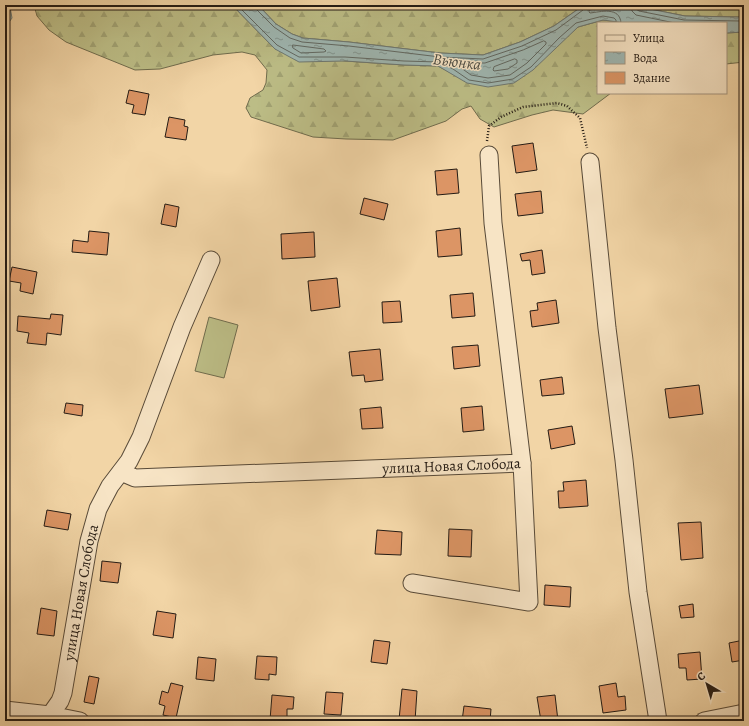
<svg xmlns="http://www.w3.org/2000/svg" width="749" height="726" viewBox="0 0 749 726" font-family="Alegreya,serif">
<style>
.forest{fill:url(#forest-firs);stroke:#706c4d}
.garden{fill:#bcbd86;stroke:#706c4d}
.water{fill:url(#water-ripples);stroke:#6d7872}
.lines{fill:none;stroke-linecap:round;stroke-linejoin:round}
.shore{stroke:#616862;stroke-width:1}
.building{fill:#dc9565;stroke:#241b14}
.minor-casing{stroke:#584a38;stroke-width:19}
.path{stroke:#241b14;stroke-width:2.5;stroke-dasharray:1 2;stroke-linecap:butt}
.minor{stroke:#f7e4c5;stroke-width:17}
.labels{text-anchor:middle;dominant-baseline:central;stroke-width:3;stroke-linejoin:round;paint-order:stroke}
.street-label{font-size:15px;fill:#241b14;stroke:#f7e4c5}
.water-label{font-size:16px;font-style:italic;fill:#494a43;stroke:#f7e4c5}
</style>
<defs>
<pattern id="forest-firs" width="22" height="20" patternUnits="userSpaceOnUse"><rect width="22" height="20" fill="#bcbd86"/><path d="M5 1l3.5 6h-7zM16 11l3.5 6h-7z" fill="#a1a273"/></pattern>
<pattern id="water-ripples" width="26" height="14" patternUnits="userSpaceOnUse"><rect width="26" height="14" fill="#9eb6b1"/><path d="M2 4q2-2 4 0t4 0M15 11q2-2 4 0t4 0" fill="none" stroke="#81938f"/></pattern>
</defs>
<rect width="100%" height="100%" fill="#f2d5a6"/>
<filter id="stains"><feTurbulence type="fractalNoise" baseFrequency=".005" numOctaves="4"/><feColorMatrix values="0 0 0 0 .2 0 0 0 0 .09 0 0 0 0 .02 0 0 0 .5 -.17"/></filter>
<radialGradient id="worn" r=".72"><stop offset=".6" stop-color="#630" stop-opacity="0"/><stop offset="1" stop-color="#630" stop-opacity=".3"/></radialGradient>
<path class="forest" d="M 34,5 L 232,5 L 275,49 L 345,61 L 404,65 L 438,66 L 451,73 L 561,41 L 578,27 L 603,20 L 625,23 L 598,23 L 598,93 L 611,93 L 583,114 L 553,110 L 532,115 L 494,127 L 480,119 L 471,106 L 462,109 L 446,121 L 393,140 L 346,139 L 313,137 L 251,117 L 246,108 L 250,98 L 263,90 L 266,83 L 267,70 L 255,55 L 242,52 L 213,55 L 160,69 L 135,70 L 66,42 L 49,30 L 37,16 Z
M 258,5 L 318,5 L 332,6 L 340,5 L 584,5 L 554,26 L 520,42 L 483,55 L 440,53 L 349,42 L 303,38 L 292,34 L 276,24 Z
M 630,5 L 744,5 L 744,15 L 739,17 L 685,16 Z
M 744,32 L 744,62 L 726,64 L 726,33 Z"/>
<path class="garden" d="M 209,317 L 238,325 L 224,378 L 195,371 Z"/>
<path class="water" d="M 5,5 L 8,5 L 10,7 L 12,18 L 5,28 Z
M 232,5 L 258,5 L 276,24 L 292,34 L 303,38 L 349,42 L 440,53 L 483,55 L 520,42 L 554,26 L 584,5 L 630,5 L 685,16 L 739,17 L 744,15 L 744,32 L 726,33 L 726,23 L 625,23 L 603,20 L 578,27 L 533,70 L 514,83 L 488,87 L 467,83 L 438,66 L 404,65 L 345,61 L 299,62 L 275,49 Z"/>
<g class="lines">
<path class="shore" d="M 237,5 L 277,45 L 299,57 L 345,57 L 404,61 L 439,62 L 453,69 L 469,80 L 488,83 L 513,79 L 531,67 L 559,38 L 576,23 L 603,16 L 614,18 L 616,20 L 616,23
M 255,5 L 257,10 L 274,27 L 290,38 L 302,42 L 349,46 L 440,57 L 483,59 L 522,46 L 556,30 L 583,10 L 585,5
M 590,5 L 589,12 L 590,13 C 600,12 620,6 621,23
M 631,5 L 632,11 L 636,15 L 675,23
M 636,5 L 636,9 L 639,11 L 684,20 L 740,21 L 744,19
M 544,41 L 546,42 L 546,44 L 527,63 L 510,75 L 488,78 L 471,75 L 457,65 L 459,63 L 485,63 L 523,50 Z
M 293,45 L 324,49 L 326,51 L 324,52 L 301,53 L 293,48 Z
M 515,59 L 517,60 L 517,63 L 508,69 L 494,71 L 493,70 L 494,67 Z"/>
</g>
<path class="building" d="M 129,90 L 149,94 L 145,115 L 132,113 L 134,105 L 126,103 Z
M 169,117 L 185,120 L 184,126 L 188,127 L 186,140 L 165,137 Z
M 533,143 L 537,170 L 516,173 L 512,146 Z
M 457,169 L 459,193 L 437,195 L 435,171 Z
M 541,191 L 543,213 L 518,216 L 515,194 Z
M 364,198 L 388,204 L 384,220 L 360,214 Z
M 165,204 L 179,207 L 176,227 L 161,224 Z
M 460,228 L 462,255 L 438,257 L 436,231 Z
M 89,231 L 109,233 L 107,255 L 72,252 L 73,240 L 88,242 Z
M 314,232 L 315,257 L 282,259 L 281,234 Z
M 542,250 L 545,273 L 532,275 L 530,260 L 522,261 L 520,254 Z
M 12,267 L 37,272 L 33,294 L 20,291 L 21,283 L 9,281 Z
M 337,278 L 340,307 L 311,311 L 308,281 Z
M 473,293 L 475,316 L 452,318 L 450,295 Z
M 556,300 L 559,323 L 532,327 L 530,311 L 538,310 L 537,303 Z
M 400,301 L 402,322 L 383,323 L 382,302 Z
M 51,314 L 63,315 L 61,335 L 47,333 L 46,345 L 27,343 L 29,333 L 17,331 L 18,316 L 50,319 Z
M 478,345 L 480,366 L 454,369 L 452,347 Z
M 380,349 L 383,380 L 365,382 L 364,375 L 352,376 L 349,352 Z
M 562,377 L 564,394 L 542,396 L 540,380 Z
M 699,385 L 703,414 L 669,418 L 665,389 Z
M 66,403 L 83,405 L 82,416 L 64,413 Z
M 482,406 L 484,430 L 463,432 L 461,408 Z
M 381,407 L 383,428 L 362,429 L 360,409 Z
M 572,426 L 575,444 L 551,449 L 548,430 Z
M 586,480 L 588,506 L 559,508 L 558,491 L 564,491 L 563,482 Z
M 47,510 L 71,514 L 68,530 L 44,526 Z
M 701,522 L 703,558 L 681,560 L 678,523 Z
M 449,529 L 472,530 L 471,557 L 448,556 Z
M 377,530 L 402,532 L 401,555 L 375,554 Z
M 102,561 L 121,563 L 118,583 L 100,581 Z
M 545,585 L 571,587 L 570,607 L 544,605 Z
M 693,604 L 694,617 L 681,618 L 679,606 Z
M 41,608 L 57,611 L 54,636 L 37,634 Z
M 157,611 L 176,614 L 173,638 L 153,635 Z
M 374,640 L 390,642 L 387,664 L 371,662 Z
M 744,640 L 744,660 L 732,662 L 729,643 Z
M 700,652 L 702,679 L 687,680 L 686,668 L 679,668 L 678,654 Z
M 257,656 L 277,657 L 276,675 L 269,674 L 269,680 L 255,679 Z
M 198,657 L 216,659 L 214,681 L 196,679 Z
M 89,676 L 99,678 L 94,704 L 84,702 Z
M 171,683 L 183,686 L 176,718 L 163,715 L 165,706 L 159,704 L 162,691 L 168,693 Z
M 616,683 L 618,697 L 625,696 L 626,710 L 603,713 L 599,686 Z
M 402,689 L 417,691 L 415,721 L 399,720 Z
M 326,692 L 343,693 L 341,715 L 324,714 Z
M 272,695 L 294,697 L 293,709 L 287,709 L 287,721 L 270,720 Z
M 555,695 L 558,721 L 541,721 L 537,697 Z
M 464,706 L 491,709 L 490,721 L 462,721 Z"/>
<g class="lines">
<defs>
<g id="minor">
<path d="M 590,162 L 607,328 L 624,460 L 638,592 L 658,721"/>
<path id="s1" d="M 121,472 L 135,478 L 522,463 L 493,223 L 489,155"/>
<path d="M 412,583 L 529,602 L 522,463"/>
<path d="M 5,710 L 50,715 L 80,721"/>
<path id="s2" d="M 46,721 L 60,701 L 63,693 L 89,541 L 98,509 L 110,486 L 129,461 L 141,437 L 182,327 L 211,260"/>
<path d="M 704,721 L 744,713"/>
</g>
</defs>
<use href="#minor" class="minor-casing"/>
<path class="path" d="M 487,141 L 489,126 L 501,117 L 523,107 L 557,103 L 567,106 L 580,118 L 587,148"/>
<use href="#minor" class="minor"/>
</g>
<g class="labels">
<g class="street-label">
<text stroke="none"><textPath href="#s1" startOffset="332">улица Новая Слобода</textPath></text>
<text stroke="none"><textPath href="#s2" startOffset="135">улица Новая Слобода</textPath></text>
</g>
<g class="water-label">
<text transform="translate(457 62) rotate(7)">Вьюнка</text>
</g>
</g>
<rect width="749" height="726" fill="none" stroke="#f2d5a6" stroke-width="20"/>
<rect x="6" y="6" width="737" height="714" fill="none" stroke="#241b14" stroke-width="2"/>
<rect x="10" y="10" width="729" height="706" fill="none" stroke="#241b14"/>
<rect x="597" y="22" width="130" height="72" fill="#f7e4c5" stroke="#a3947e"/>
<rect x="605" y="35" width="20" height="6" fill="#f7e4c5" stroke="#a3947e"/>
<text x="633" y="42" font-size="12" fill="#241b14">Улица</text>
<rect x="605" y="52" width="20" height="12" fill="url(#water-ripples)" stroke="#a3947e"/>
<text x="633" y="62" font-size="12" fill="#241b14">Вода</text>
<rect x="605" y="72" width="20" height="12" fill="#dc9565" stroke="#a3947e"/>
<text x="633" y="82" font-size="12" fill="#241b14">Здание</text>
<g transform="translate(707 684) rotate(322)" stroke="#f7e4c5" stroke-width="3" paint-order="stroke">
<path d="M0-3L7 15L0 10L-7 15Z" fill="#241b14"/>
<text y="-6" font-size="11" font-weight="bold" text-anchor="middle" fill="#241b14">С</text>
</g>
<rect width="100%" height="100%" filter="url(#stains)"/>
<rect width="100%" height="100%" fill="url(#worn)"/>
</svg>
